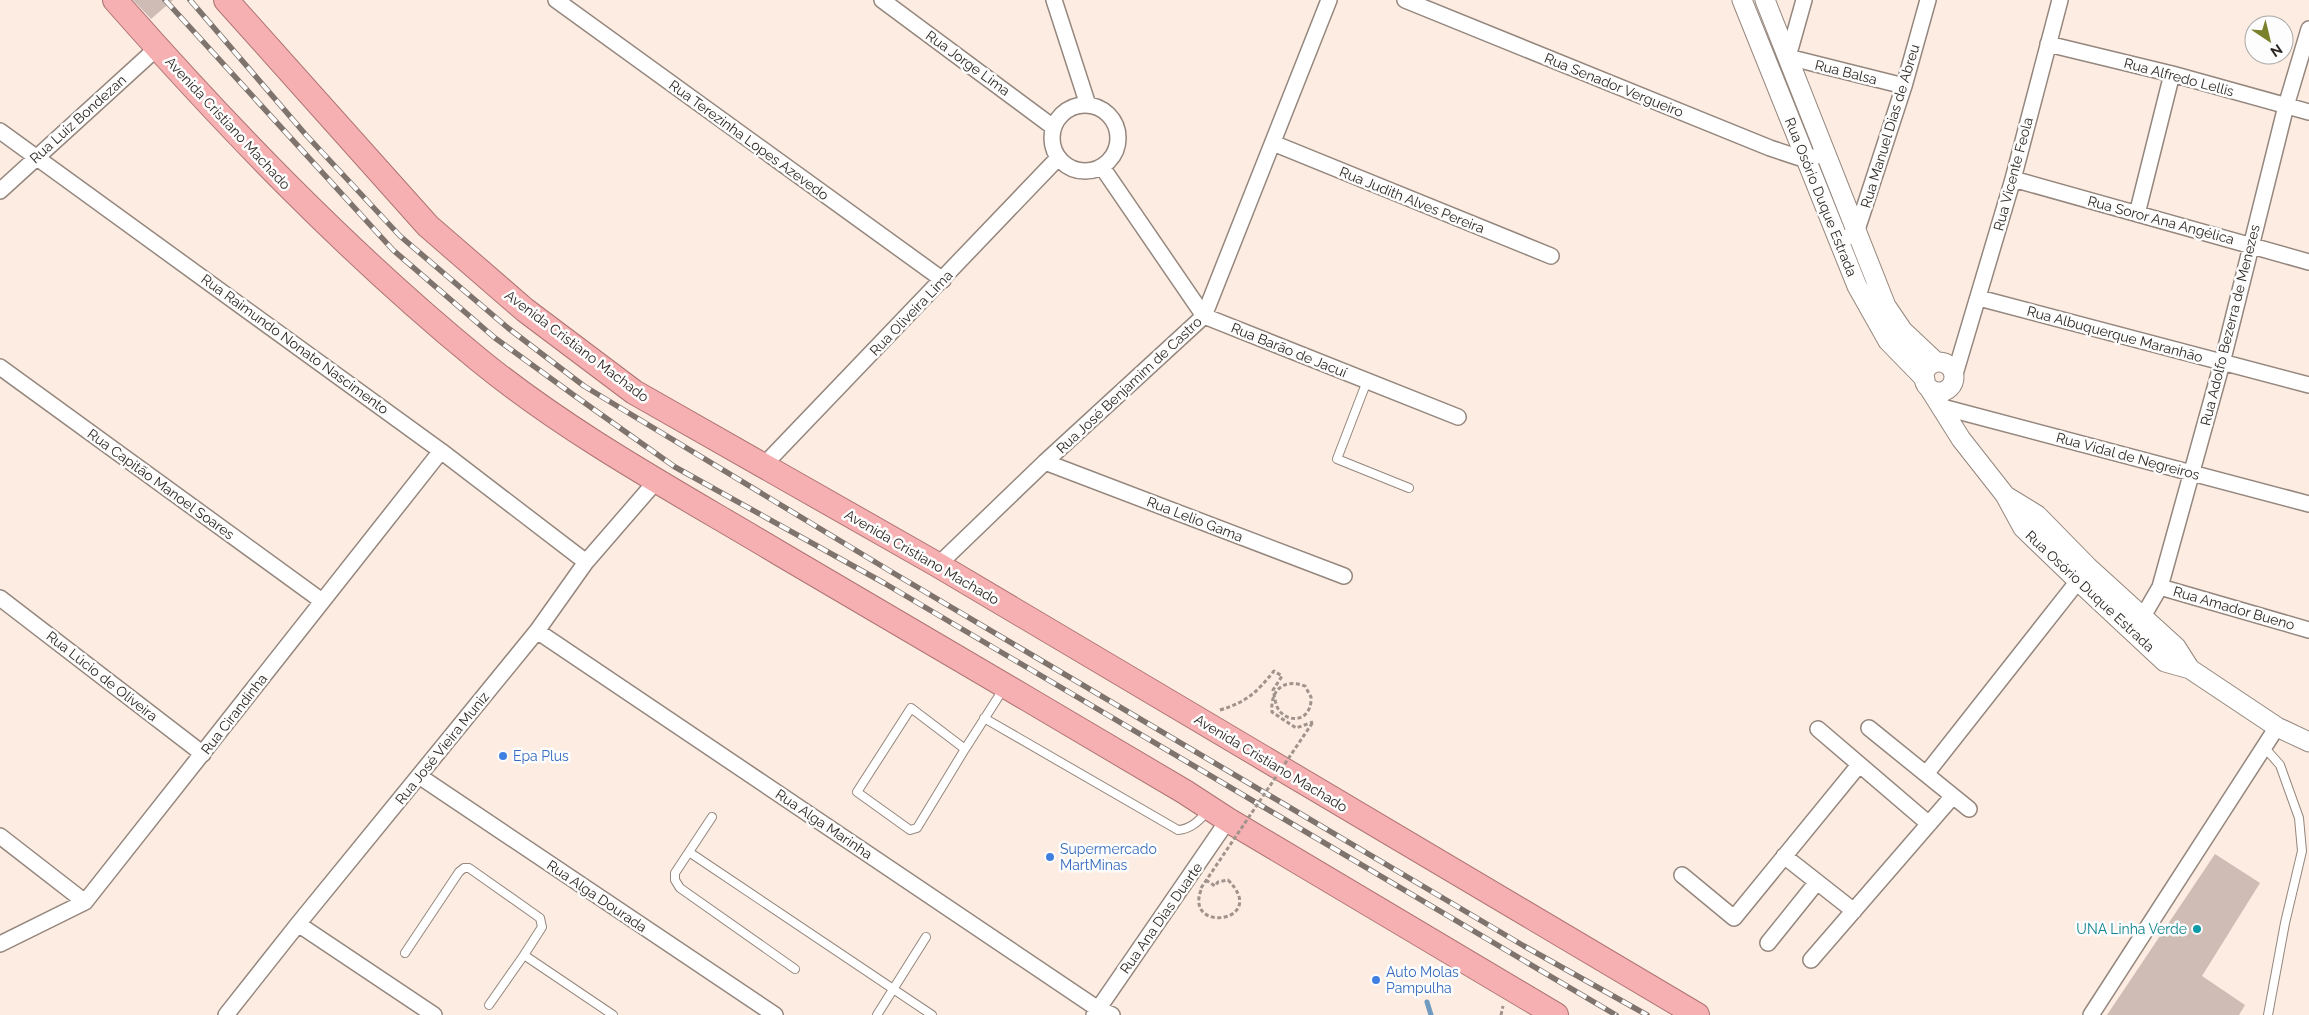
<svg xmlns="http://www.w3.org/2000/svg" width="2309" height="1015" viewBox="0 0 2309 1015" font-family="Raleway,sans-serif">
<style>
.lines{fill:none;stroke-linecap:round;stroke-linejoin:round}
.stream{stroke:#709abf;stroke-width:5}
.building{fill:#cebcb5}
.service-casing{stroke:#95877e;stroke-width:10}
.minor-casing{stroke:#95877e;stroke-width:18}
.tertiary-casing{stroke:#95877e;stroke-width:21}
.trunk-casing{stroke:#ae7473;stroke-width:26}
.path{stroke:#9f938c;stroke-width:3;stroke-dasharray:4 2.5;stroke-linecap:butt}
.service{stroke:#fff;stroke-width:8}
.minor{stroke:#fff;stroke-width:15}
.tertiary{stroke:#fff;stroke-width:19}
.trunk{stroke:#f6b0b2;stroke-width:24}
.rail-casing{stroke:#7e746d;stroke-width:5.5}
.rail{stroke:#fdfdfd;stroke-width:4;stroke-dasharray:11;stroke-linecap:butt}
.path-bridge{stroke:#9f938c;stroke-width:3;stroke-dasharray:4 2.5;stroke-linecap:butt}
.shop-dot{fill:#3f7fe0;stroke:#fdfdfd;stroke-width:2}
.culture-dot{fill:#0f9aa8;stroke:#fdfdfd;stroke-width:2}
.labels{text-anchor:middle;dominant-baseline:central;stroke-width:5;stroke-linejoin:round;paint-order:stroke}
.street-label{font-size:14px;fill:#2d2723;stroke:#fdfdfd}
.shop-label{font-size:14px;fill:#366cbe;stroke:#fdfdfd;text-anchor:start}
.culture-label{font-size:14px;fill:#0d838f;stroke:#fdfdfd;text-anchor:end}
</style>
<rect width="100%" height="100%" fill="#fcece2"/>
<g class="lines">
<path class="stream" d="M 1427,1002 L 1431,1015"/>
</g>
<path class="building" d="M 133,0 L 173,0 L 151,19 Z
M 2215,854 L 2260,883 L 2202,976 L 2245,1005 L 2239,1015 L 2107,1015 Z"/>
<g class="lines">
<defs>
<path id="service" d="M 1367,381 L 1337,459 L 1409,488
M 984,718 L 1178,830 C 1192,829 1199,820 1208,811
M 2264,747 L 2280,765 L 2299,818 L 2302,851 L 2285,923 L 2268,1015
M 965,749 L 917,828 L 910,830 L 857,792 L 911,708 L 965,749 L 1004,688
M 712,817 L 675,873 L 675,880 L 680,888 L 795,969
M 689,852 L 932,1015
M 405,953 L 459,872 L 464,868 L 469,868 L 540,918 L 542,927 L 524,955 L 613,1015
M 489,1005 L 524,955
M 877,1015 L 926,937"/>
<path id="minor" d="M 556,0 L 943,280
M 882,0 L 1053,127
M 1054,0 L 1088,105
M 1405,0 L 1770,148 L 1806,160 L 1825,153
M 1804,0 L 1788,57 L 1904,86
M 2048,44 L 2172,74 L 2309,112
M1052 138a33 33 0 1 1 66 0a33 33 0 1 1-66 0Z
M 0,131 L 441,451 L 586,562
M 1273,143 L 1551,256
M 1102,167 L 1204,316 L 1458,417
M 2013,179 L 2309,262
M 0,191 L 157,48
M 2137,214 L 2172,74
M 1839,241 L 1856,233 L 1904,86 L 1928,0
M 1979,298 L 2309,385
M 0,367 L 322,601
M 1955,374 L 2013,179 L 2060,0
M 1946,408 L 2309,504
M 1045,462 L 1344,576
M 763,466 L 1058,158
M 938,565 L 1045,462 L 1204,316 L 1329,0
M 2160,587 L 2309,630
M 0,598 L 203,754
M 2142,618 L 2160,587 L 2222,363 L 2286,106 L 2309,29
M 537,631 L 1098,1009 L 1112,1015
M 1869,728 L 1969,809
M 1818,729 L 1929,824
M 1926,774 L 2078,581
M 419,776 L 775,1015
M 0,836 L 85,902
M 1784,856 L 1854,911
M 1682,875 L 1734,918 L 1859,765
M 298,924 L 434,1015
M 1768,943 L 1817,882
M 0,944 L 85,902 L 441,451
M 1811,960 L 1953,796
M 226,1015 L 298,924 L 537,631 L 586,562 L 657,480
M 1094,1015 L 1228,820
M 2091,1015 L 2277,727"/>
<path id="tertiary" d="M 1742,0 L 1857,286 L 1888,341 L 1925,379
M 1765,0 L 1886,306 L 1903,331 L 1936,362
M1924 377a15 15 0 1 1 30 0a15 15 0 1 1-30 0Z
M 1929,388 L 1961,439 L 2005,495 L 2023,528 L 2078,581 L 2165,662 L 2190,669 L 2277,727 L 2309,742
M 2006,496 L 2037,515 L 2088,567 L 2176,647 L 2190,669"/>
<path id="trunk" d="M 115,0 C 228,128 347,252 479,360 C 571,435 677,492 779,553 C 914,632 1050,712 1185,792 L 1228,820 L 1556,1015
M 226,0 L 428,226 L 525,310 L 634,392 L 938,565 L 1697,1015"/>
</defs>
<use href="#service" class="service-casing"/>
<use href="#minor" class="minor-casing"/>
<use href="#tertiary" class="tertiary-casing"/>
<use href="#trunk" class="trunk-casing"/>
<path class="path" d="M 1220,710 C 1247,702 1257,692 1274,671 L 1282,676 L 1273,690 C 1275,697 1275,705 1279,710 C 1285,720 1303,723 1309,709 C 1311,706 1311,701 1311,697 L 1305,686 C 1283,678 1270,691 1272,712 L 1296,728 L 1313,722
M 1201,890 C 1184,934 1270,922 1228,880 L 1218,882 L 1215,886 L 1204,879
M 1501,1015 L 1503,1006"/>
<use href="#service" class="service"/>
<use href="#minor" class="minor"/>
<use href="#tertiary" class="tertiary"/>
<use href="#trunk" class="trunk"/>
<defs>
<path id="rail" d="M 165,0 L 393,250 L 495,338 L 575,396 L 675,467 L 884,583 L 1616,1015
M 190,0 L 306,135 L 400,236 L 508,328 L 584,386 L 890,571 L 1524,946 L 1647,1015"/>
</defs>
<use href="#rail" class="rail-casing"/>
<use href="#rail" class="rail"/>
<path class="path-bridge" d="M 1201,888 L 1313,722"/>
</g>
<g class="shop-dot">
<circle cx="503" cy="756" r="5"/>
<circle cx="1050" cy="857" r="5"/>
<circle cx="1376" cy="980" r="5"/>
</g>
<circle class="culture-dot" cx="2197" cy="929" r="5"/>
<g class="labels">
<g class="street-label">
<text transform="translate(968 63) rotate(36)">Rua Jorge Lima</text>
<text transform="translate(1846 72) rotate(14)">Rua Balsa</text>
<text transform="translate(2179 77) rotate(15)">Rua Alfredo Lellis</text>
<text transform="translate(1614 85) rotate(22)">Rua Senador Vergueiro</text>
<text transform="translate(78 119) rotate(-42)">Rua Luiz Bondezan</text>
<text transform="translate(228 123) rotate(47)">Avenida Cristiano Machado</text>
<text transform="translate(1890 126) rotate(-73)">Rua Manuel Dias de Abreu</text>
<text transform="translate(749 140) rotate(36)">Rua Terezinha Lopes Azevedo</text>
<text transform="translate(2013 174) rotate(-75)">Rua Vicente Feola</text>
<text transform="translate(1821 197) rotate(68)">Rua Osório Duque Estrada</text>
<text transform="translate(1412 200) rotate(22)">Rua Judith Alves Pereira</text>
<text transform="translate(2161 220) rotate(15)">Rua Soror Ana Angélica</text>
<text transform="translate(911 313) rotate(-46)">Rua Oliveira Lima</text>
<text transform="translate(2230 325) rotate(-76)">Rua Adolfo Bezerra de Menezes</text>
<text transform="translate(2115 334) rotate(15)">Rua Albuquerque Maranhão</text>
<text transform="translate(295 344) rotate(36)">Rua Raimundo Nonato Nascimento</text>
<text transform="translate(577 346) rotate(37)">Avenida Cristiano Machado</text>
<text transform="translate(1289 350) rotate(22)">Rua Barão de Jacuí</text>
<text transform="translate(1129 385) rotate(-43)">Rua José Benjamim de Castro</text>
<text transform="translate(2128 456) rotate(15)">Rua Vidal de Negreiros</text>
<text transform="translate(161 484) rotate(36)">Rua Capitão Manoel Soares</text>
<text transform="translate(1195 519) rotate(21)">Rua Lelio Gama</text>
<text transform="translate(922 557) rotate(30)">Avenida Cristiano Machado</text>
<text transform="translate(2090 591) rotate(43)">Rua Osório Duque Estrada</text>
<text transform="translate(2234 608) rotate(16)">Rua Amador Bueno</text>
<text transform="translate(102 676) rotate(38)">Rua Lúcio de Oliveira</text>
<text transform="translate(234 714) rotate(-52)">Rua Cirandinha</text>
<text transform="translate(442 748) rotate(-51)">Rua José Vieira Muniz</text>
<text transform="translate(1271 763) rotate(31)">Avenida Cristiano Machado</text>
<text transform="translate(824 824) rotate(34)">Rua Alga Marinha</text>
<text transform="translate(597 896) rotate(34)">Rua Alga Dourada</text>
<text transform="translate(1161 918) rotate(-55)">Rua Ana Dias Duarte</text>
</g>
<g class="shop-label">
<text x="513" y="756">Epa Plus</text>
<text x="1060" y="849">Supermercado<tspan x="1060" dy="16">MartMinas</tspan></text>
<text x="1386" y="972">Auto Molas<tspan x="1386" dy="16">Pampulha</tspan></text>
</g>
<g class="culture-label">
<text x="2187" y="929">UNA Linha Verde</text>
</g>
</g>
<g transform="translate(2269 40) rotate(145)"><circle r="24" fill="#fdfdfd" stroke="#aaa7a6"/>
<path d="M0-4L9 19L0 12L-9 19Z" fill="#7b802a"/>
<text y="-8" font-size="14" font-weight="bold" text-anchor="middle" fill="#2d2723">N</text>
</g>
</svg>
